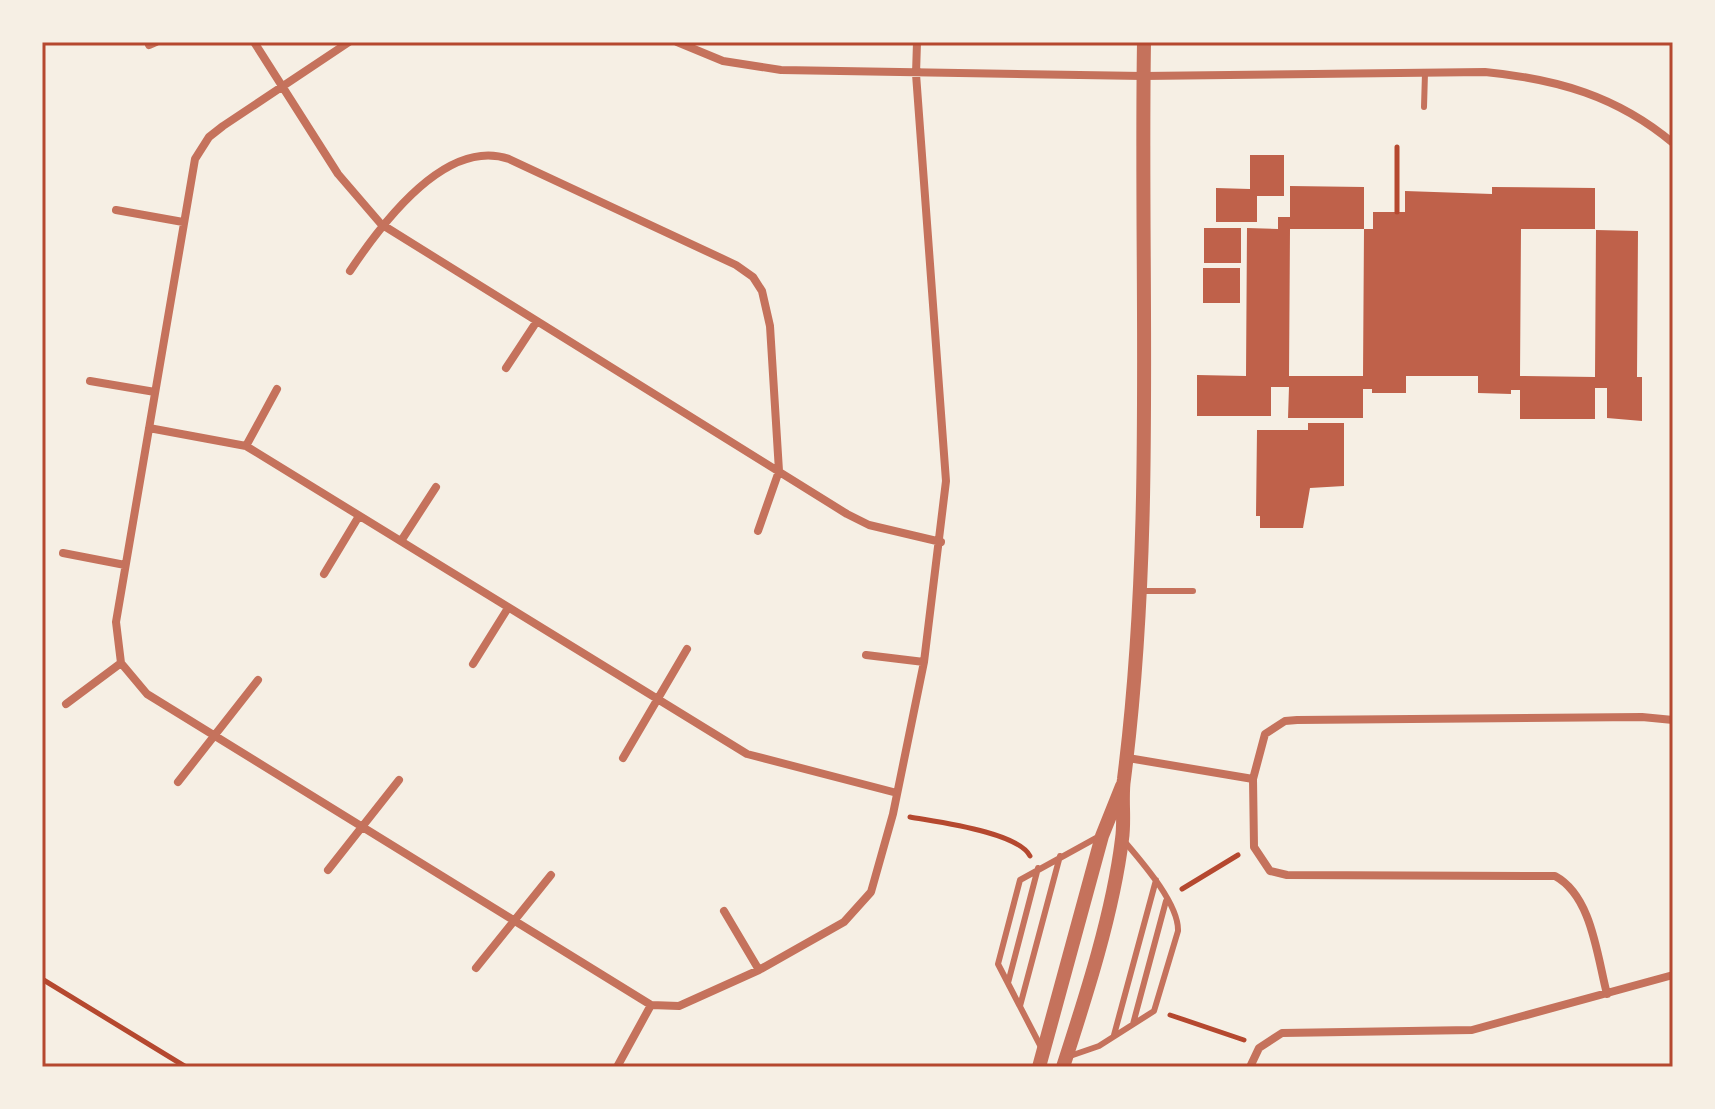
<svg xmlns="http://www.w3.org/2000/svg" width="1715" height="1109" viewBox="0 0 1715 1109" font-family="'Alegreya Sans',sans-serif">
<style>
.building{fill:#bf614a}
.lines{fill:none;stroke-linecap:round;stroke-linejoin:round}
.path{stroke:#b5482f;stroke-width:5}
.service{stroke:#c5725c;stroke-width:6}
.minor{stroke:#c5725c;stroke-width:8}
.tertiary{stroke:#c5725c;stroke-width:14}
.neatline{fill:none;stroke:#b5482f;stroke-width:3}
</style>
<rect width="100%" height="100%" fill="#f6efe4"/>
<path class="building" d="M 1250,155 L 1284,155 L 1284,196 L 1257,196 L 1257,222 L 1216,222 L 1216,188 L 1250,189 Z
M 1290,186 L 1364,187 L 1364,229 L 1290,229 L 1289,376 L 1363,376 L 1364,229 L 1373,229 L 1373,212 L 1405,212 L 1405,191 L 1492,194 L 1492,187 L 1595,188 L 1595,229 L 1521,229 L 1520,376 L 1595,377 L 1596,230 L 1638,231 L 1637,377 L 1642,377 L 1642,421 L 1607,418 L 1607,388 L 1595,388 L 1595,419 L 1520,419 L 1520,390 L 1511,390 L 1511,394 L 1478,393 L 1478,376 L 1406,376 L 1406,393 L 1372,393 L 1372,389 L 1363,389 L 1363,418 L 1288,418 L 1289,387 L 1271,387 L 1271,416 L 1197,416 L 1197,375 L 1246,376 L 1247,228 L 1278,229 L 1278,217 L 1290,217 Z
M 1204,228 L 1241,228 L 1241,263 L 1204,263 Z
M 1203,268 L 1240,268 L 1240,303 L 1203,303 Z
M 1308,423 L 1344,423 L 1344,486 L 1310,488 L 1303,528 L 1260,528 L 1260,516 L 1256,516 L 1257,430 L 1308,430 Z"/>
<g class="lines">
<path class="path" d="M 1397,212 L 1397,147
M 910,817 C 937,822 1018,832 1030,856
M 1182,889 L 1238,855
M 42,979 L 186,1067
M 1170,1015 L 1244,1040"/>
<path class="service" d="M 1424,107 L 1425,73
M 1142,591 L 1193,591
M 1008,983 L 1038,868
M 1020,1006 L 1060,856
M 1133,1024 L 1166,901
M 1114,1035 L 1156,880
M 1042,1049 L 998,964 L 1020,880 L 1098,837
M 1070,1056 L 1099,1046 L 1154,1011 L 1178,931 C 1179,904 1142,862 1125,842
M 919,1067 L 933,1067"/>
<path class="minor" d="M 254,42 L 338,174 L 381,224 L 847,514 L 869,525 L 941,542
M 349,42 L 223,126 L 209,137 L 195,159 L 116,622 L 121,663 L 147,694 L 651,1005 L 679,1006 L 759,970 L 844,922 L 871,892 L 893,814 L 924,662 L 946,481 L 916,74 L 917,42
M 677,42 L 723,61 L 781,70 L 1143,76 L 1485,72 C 1557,79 1617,96 1673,143
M 149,45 L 156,42
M 116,210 L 183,222
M 350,271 C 380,226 445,137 509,159 L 736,265 L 753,277 L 762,291 L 770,326 L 779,471 L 758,531
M 506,368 L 537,321
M 90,381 L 155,392
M 149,428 L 246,446 L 747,754 L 897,793
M 246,446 L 277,389
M 401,541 L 436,487
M 63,553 L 125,565
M 324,574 L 359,516
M 866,655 L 924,662
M 473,664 L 508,608
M 66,704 L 121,663
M 623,758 L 687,649
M 1128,758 L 1253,779
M 178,782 L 258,680
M 328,870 L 399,780
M 724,911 L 759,970
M 476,968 L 551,875
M 1607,994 C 1597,956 1592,896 1555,876 L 1287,875 L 1270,871 L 1254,847 L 1253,779 L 1265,734 L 1285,721 L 1297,720 L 1642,717 L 1673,720
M 617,1067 L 651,1005
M 1250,1067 L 1259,1048 L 1282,1033 L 1472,1030 L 1673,975"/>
<path class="tertiary" d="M 1039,1067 L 1102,836 L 1122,786
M 1063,1067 C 1086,996 1113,913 1122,839 C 1125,819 1121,798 1124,779 C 1155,534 1140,288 1144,42"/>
</g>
<rect width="1715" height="1109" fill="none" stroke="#f6efe4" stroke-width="88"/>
<rect x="44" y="44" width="1627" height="1021" class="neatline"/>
</svg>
